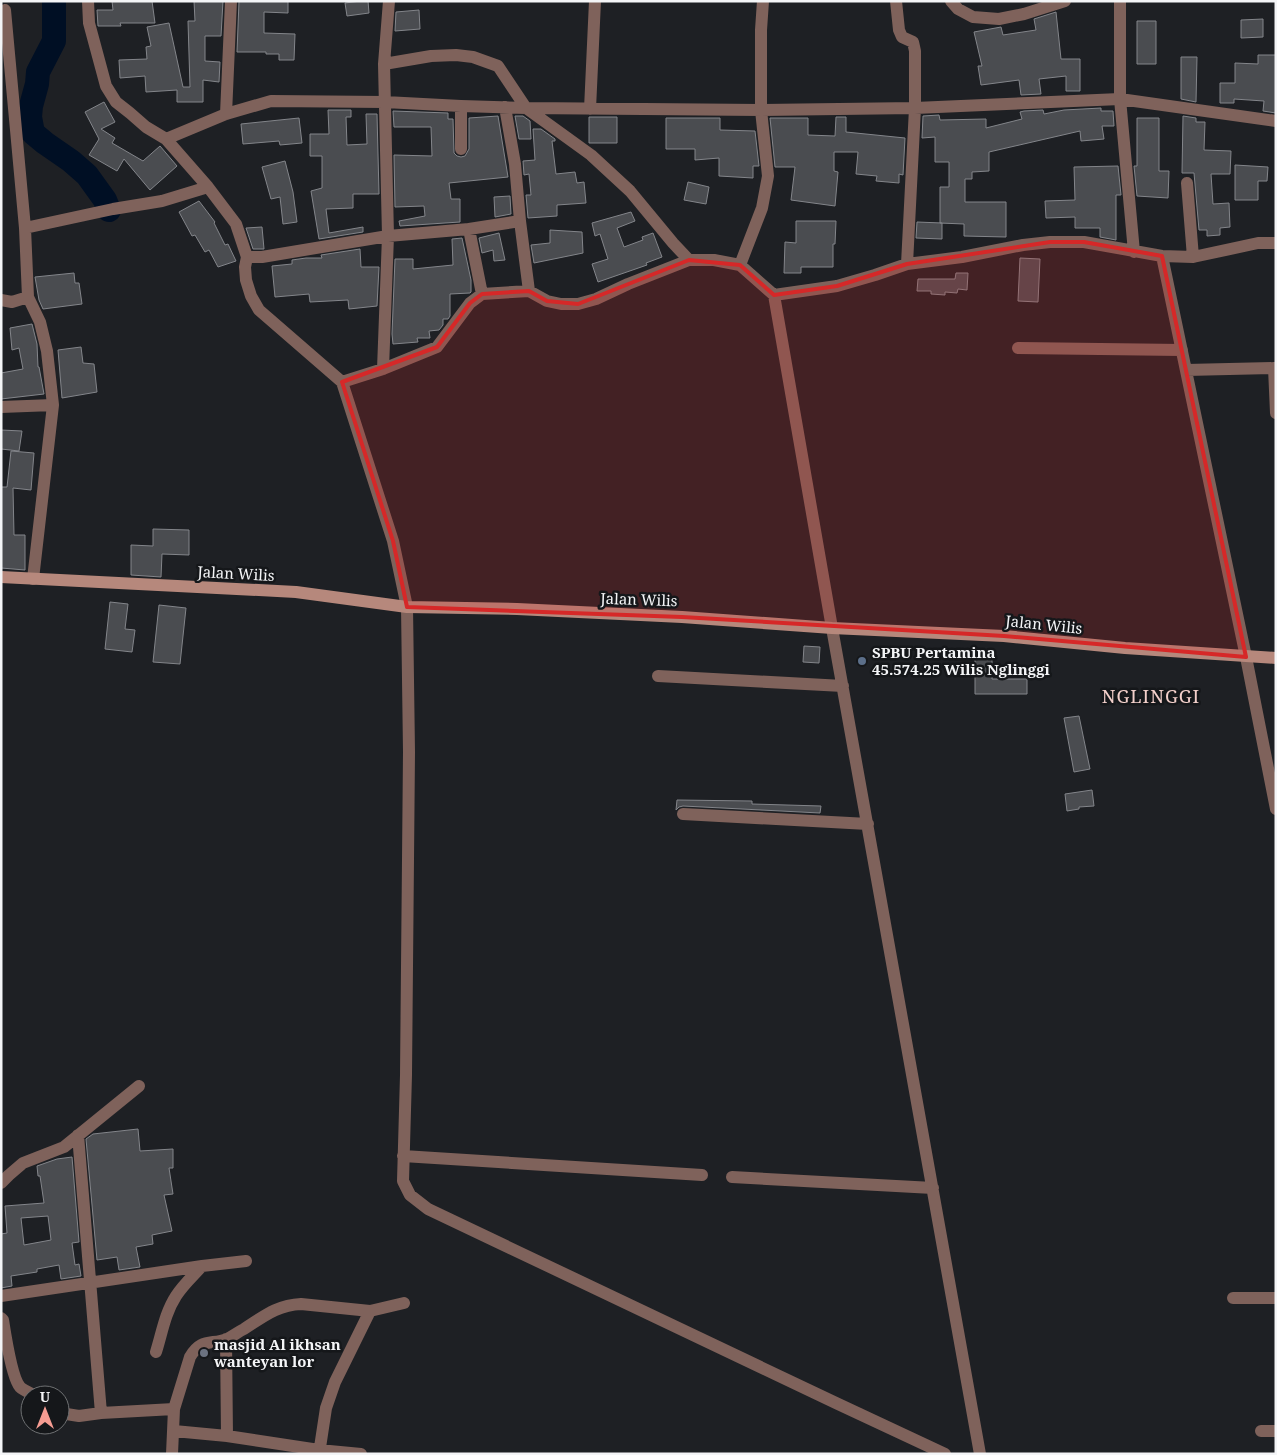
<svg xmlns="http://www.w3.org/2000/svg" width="1277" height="1455" viewBox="0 0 1277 1455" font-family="'Noto Serif',serif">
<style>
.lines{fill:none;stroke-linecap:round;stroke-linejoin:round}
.river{stroke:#000f24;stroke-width:24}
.building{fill:#4a4c50;stroke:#83858a;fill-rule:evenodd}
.minor{stroke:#7f625b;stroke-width:12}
.secondary{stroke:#b6887c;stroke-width:12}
.marked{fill:#d62828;fill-opacity:0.2;stroke:#d62828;stroke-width:4;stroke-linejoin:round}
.service-dot{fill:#5c6f8a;stroke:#15171a;stroke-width:2}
.worship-dot{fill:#6b7280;stroke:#15171a;stroke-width:2}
.labels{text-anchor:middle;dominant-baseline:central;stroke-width:5;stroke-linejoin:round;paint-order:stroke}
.street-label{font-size:15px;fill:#f4f5f7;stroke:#15171a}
.poi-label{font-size:15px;font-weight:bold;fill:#f4f5f7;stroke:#15171a;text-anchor:start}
.quarter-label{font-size:18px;letter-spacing:1px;fill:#f3d0cb;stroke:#15171a}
</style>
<rect width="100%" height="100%" fill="#1e2024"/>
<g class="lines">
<path class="river" d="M 54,1 L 54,41 L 38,72 L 37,84 L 31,106 L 30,117 L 33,133 L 45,143 L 71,161 L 87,175 L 105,200 L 109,210"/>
</g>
<path class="building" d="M 112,1 L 152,1 L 155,23 L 120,23 L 121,26 L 98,26 L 97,10 L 113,10 Z
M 194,1 L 223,1 L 221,36 L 205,36 L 205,61 L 220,62 L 219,82 L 203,80 L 203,102 L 177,102 L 177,90 L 146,92 L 145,76 L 120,78 L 119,60 L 147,59 L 146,47 L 151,46 L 147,27 L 169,23 L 183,87 L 190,87 L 188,21 L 195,21 Z
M 239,1 L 288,1 L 288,13 L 264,12 L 264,33 L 295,34 L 294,60 L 279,60 L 279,54 L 266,54 L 266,52 L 237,52 Z
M 361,1 L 368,1 L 369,13 L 347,16 L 345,3 Z
M 419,10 L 420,29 L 395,31 L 396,12 Z
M 1056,12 L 1061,59 L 1080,59 L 1080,91 L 1066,91 L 1066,76 L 1039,79 L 1041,94 L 1021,95 L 1019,80 L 981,85 L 978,66 L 982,66 L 974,32 L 1001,27 L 1003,35 L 1036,30 L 1034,19 Z
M 1263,19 L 1263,37 L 1241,38 L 1241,20 Z
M 1137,21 L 1156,21 L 1156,64 L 1137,64 Z
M 1258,55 L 1276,55 L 1276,113 L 1263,111 L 1264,101 L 1234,99 L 1234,103 L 1220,103 L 1220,83 L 1235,83 L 1235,63 L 1258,64 Z
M 1181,57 L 1197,57 L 1196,102 L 1181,99 Z
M 104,102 L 115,122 L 101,129 L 115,138 L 112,143 L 143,161 L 160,146 L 177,166 L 150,190 L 124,159 L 117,171 L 89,155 L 99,139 L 85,112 Z
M 1101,108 L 1101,111 L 1113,111 L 1114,126 L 1102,126 L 1104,139 L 1081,141 L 1080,131 L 989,152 L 989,171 L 972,172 L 972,179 L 965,179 L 965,202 L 1006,202 L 1006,237 L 964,236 L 964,224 L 940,223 L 940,187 L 949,187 L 949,162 L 935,162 L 935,137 L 922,138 L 923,116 L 939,115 L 940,120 L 986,119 L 986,128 L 1022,119 L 1020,112 L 1024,111 L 1043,110 L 1044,114 L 1064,110 Z
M 328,110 L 351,110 L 351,117 L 346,117 L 347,145 L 367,144 L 366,114 L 377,114 L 379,194 L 353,194 L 353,208 L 326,209 L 329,233 L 363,227 L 363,232 L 319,239 L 311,191 L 322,188 L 322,156 L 310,156 L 310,134 L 329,134 Z
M 393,111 L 448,113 L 448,119 L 453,119 L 454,153 L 457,156 L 461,157 L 465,156 L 469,149 L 469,118 L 498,116 L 508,177 L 449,183 L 451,199 L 460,199 L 460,222 L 400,226 L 399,221 L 425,216 L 424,206 L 395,207 L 394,155 L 432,156 L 431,127 L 394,127 Z
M 515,116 L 523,116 L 530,121 L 531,139 L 519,139 Z
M 1183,116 L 1196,118 L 1196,122 L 1205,122 L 1204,150 L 1231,151 L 1230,174 L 1211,174 L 1213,204 L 1229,203 L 1230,227 L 1220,228 L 1220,235 L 1207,236 L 1207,230 L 1199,230 L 1194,173 L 1182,173 Z
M 589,117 L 617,117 L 617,143 L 589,143 Z
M 836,117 L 846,117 L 846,132 L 905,138 L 903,175 L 899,174 L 899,183 L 876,181 L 877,176 L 856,174 L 858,152 L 834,152 L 834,171 L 838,172 L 835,206 L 791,200 L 795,167 L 775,167 L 770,118 L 808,118 L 808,135 L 835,136 Z
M 299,118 L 302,143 L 280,145 L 279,141 L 243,144 L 241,124 Z
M 666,118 L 720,118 L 720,130 L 755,131 L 759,166 L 753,166 L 753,178 L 719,176 L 719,158 L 695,160 L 695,149 L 666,149 Z
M 1137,118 L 1159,118 L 1159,171 L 1169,171 L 1168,198 L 1137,196 L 1134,166 L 1137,166 Z
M 533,129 L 541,129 L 555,139 L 555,141 L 552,141 L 556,174 L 575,172 L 577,183 L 584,182 L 586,203 L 557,205 L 557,216 L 528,218 L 526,195 L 531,195 L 529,174 L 524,175 L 523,161 L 535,160 Z
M 285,161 L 293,192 L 297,222 L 283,224 L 280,197 L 271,199 L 262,167 Z
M 1235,165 L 1268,167 L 1267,181 L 1258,181 L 1258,200 L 1235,200 Z
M 1118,166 L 1121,195 L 1116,195 L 1116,240 L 1100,237 L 1100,228 L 1075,228 L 1075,217 L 1046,218 L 1045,201 L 1075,200 L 1074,167 Z
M 688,182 L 709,187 L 706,204 L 684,200 Z
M 510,196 L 511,214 L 495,217 L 494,197 Z
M 199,201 L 215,222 L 214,223 L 225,245 L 228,244 L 236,261 L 218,267 L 209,250 L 205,252 L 195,235 L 192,236 L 179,212 Z
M 631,212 L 635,221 L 617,228 L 624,247 L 643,240 L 642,237 L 653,233 L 662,257 L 646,263 L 647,265 L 598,282 L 592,264 L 608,259 L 600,234 L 595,236 L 592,223 Z
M 796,221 L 836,221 L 835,244 L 833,244 L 833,267 L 801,267 L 801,273 L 784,273 L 785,242 L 796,243 Z
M 917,222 L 942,223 L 942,239 L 916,238 Z
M 262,227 L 264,249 L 253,249 L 246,228 Z
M 550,230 L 582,232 L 583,253 L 534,263 L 531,245 L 550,243 Z
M 499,233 L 505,260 L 494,261 L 493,250 L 482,253 L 479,238 Z
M 462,238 L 471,280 L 471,292 L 470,293 L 450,294 L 450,316 L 448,319 L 443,319 L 443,325 L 439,330 L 429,331 L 430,338 L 417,338 L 418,342 L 393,344 L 392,334 L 395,259 L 413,259 L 413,269 L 453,265 L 452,239 Z
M 360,249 L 361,267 L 379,267 L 377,306 L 349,309 L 348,300 L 310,302 L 309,294 L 275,297 L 272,266 L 292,264 L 292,260 L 306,258 L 322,258 L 321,255 Z
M 1020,258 L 1040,259 L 1038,302 L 1018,301 Z
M 74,273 L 75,283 L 79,283 L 82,304 L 43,309 L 39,300 L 35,277 Z
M 956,273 L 968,273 L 967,290 L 958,289 L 957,293 L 945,292 L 945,295 L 931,294 L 931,291 L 917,291 L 918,279 L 955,279 Z
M 32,324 L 37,344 L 38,367 L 39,367 L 44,394 L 1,399 L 1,373 L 23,369 L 19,348 L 12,350 L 10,328 Z
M 81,347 L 83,363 L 94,364 L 97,392 L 62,398 L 58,350 Z
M 1,430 L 22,431 L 19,451 L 1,449 Z
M 11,451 L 34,453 L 31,490 L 13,488 L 14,535 L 25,535 L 25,570 L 1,568 L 1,487 L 7,487 Z
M 153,529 L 189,530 L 189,555 L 162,554 L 161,577 L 131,575 L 131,545 L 153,546 Z
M 110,602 L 128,604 L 125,629 L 135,630 L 132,652 L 105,649 Z
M 159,605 L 186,608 L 180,664 L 153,662 Z
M 804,646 L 820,647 L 819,663 L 803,662 Z
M 975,650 L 992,650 L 992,679 L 1027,679 L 1027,694 L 975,694 Z
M 1079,716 L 1090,769 L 1074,772 L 1064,718 Z
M 1092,790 L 1094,806 L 1079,807 L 1079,809 L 1067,811 L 1065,794 Z
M 677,800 L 752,801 L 752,804 L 821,806 L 820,813 L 683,806 L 679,807 L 676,810 Z
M 138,1129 L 140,1151 L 173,1149 L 173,1168 L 169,1168 L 173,1194 L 164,1195 L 172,1231 L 152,1235 L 153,1244 L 136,1247 L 140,1267 L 119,1270 L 117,1257 L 97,1260 L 86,1139 L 93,1134 Z
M 72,1157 L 79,1242 L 72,1243 L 75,1265 L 79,1264 L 81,1276 L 61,1279 L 59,1265 L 37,1269 L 37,1272 L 11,1276 L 12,1286 L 1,1288 L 1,1234 L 7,1233 L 5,1206 L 44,1203 L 40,1176 L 38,1176 L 37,1166 L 57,1159 ZM 48,1216 L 51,1240 L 24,1245 L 21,1218 Z"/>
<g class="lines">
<path class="minor" d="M 88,1 L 89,23 L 106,86 L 116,102 L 130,113 L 146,127 L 166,139 L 208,187 L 236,224 L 247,257 L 245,267 L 246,280 L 251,296 L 259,310 L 342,382 L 393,541 L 407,607 L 409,752 L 406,1075 L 403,1181 L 410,1195 L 428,1209 L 836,1403 L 945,1454
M 896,1 L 899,30 L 902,37 L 913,42 L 915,51 L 915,108 L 907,264
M 951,1 L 958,9 L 973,17 L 999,19 L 1024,14 L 1065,1
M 1120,1 L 1120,99 L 1134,252
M 5,10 L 25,228 L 28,297 L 40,322 L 47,351 L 53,405 L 33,579
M 384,64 L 431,56 L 456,55 L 473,57 L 498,66 L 526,108 L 591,155 L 630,191 L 673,243 L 689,260
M 461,106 L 461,149
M 505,107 L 515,164 L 520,221 L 529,291
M 590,109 L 595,1
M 226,114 L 231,1
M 166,139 L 226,114 L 271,101 L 385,102 L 461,106 L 526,108 L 761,110 L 915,108 L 1120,99 L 1276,121
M 1187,183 L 1193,257
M 25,228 L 113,209 L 162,201 L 208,187
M 469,229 L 482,294
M 1162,256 L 1246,657 L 1276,809
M 247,257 L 262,257 L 388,236 L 469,229 L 520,221
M 740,265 L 762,208 L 768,176 L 761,110 L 761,30 L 763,1
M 774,295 L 832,628 L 980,1454
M 1,300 L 12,302 L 28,297
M 1018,348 L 1182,350
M 1274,368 L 1276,413
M 383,369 L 388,236 L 384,64 L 389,1
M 1186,370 L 1276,368
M 342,382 L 383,369 L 437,347 L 470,303 L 482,294 L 529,291 L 547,301 L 561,304 L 578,304 L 596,299 L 628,284 L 689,260 L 714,260 L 740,265 L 774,295 L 837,286 L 875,275 L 907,264 L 962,257 L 1023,245 L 1050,242 L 1084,242 L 1162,256 L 1193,257 L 1258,243 L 1276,243
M 1,407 L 53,405
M 658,676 L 843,686
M 683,814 L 868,824
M 78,1135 L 101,1413
M 403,1156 L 702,1175
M 732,1177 L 933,1188
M 1,1183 L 9,1175 L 23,1163 L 64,1147 L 139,1086
M 1,1296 L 202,1266 L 246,1261
M 1233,1298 L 1276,1298
M 1,1318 L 3,1320 C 5,1333 12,1378 20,1387 C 23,1390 30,1393 34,1395
M 226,1339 L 227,1436
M 156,1352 C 162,1333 165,1313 176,1296 C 183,1285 193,1276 202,1266
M 60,1413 L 79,1416 L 101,1413 L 174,1409
M 174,1431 L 227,1436 L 319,1450 L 361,1454
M 1261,1431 L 1276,1431
M 172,1454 L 174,1409 L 190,1357 C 201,1338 211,1345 227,1339 C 233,1336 238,1332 244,1329 C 263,1317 277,1305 301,1304 L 370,1311
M 319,1454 L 326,1408 L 335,1382 L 370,1311 L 404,1303"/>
<path class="secondary" d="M 1,577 L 296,592 L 407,607 L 517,609 L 682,617 L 832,628 L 1004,636 L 1125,648 L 1276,658"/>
</g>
<path class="marked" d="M 1050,242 L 1084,242 L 1162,256 L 1246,657 L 1004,636 L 682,617 L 407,607 L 393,541 L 342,382 L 437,347 L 470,303 L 482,294 L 529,291 L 547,301 L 578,304 L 689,260 L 740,265 L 774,295 L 837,286 L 907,264 Z"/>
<circle class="service-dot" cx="862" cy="661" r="5"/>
<circle class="worship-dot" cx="204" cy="1353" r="5"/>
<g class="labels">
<g class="street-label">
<text transform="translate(236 573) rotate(3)">Jalan Wilis</text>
<text transform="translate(639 599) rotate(2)">Jalan Wilis</text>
<text transform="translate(1044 624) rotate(6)">Jalan Wilis</text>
</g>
<g class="poi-label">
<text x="872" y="652">SPBU Pertamina<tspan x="872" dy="17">45.574.25 Wilis Nglinggi</tspan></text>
<text x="214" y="1344">masjid Al ikhsan<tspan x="214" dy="17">wanteyan lor</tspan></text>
</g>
<g class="quarter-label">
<text x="1151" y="696">NGLINGGI</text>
</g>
</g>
<rect width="1277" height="1455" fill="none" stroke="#f4f5f7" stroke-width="5"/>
<g transform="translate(45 1410)"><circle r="24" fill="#15171a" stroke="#6e7072"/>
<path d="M0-4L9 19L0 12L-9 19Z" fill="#f59c92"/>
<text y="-8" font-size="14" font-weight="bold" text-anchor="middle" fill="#f4f5f7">U</text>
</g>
</svg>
